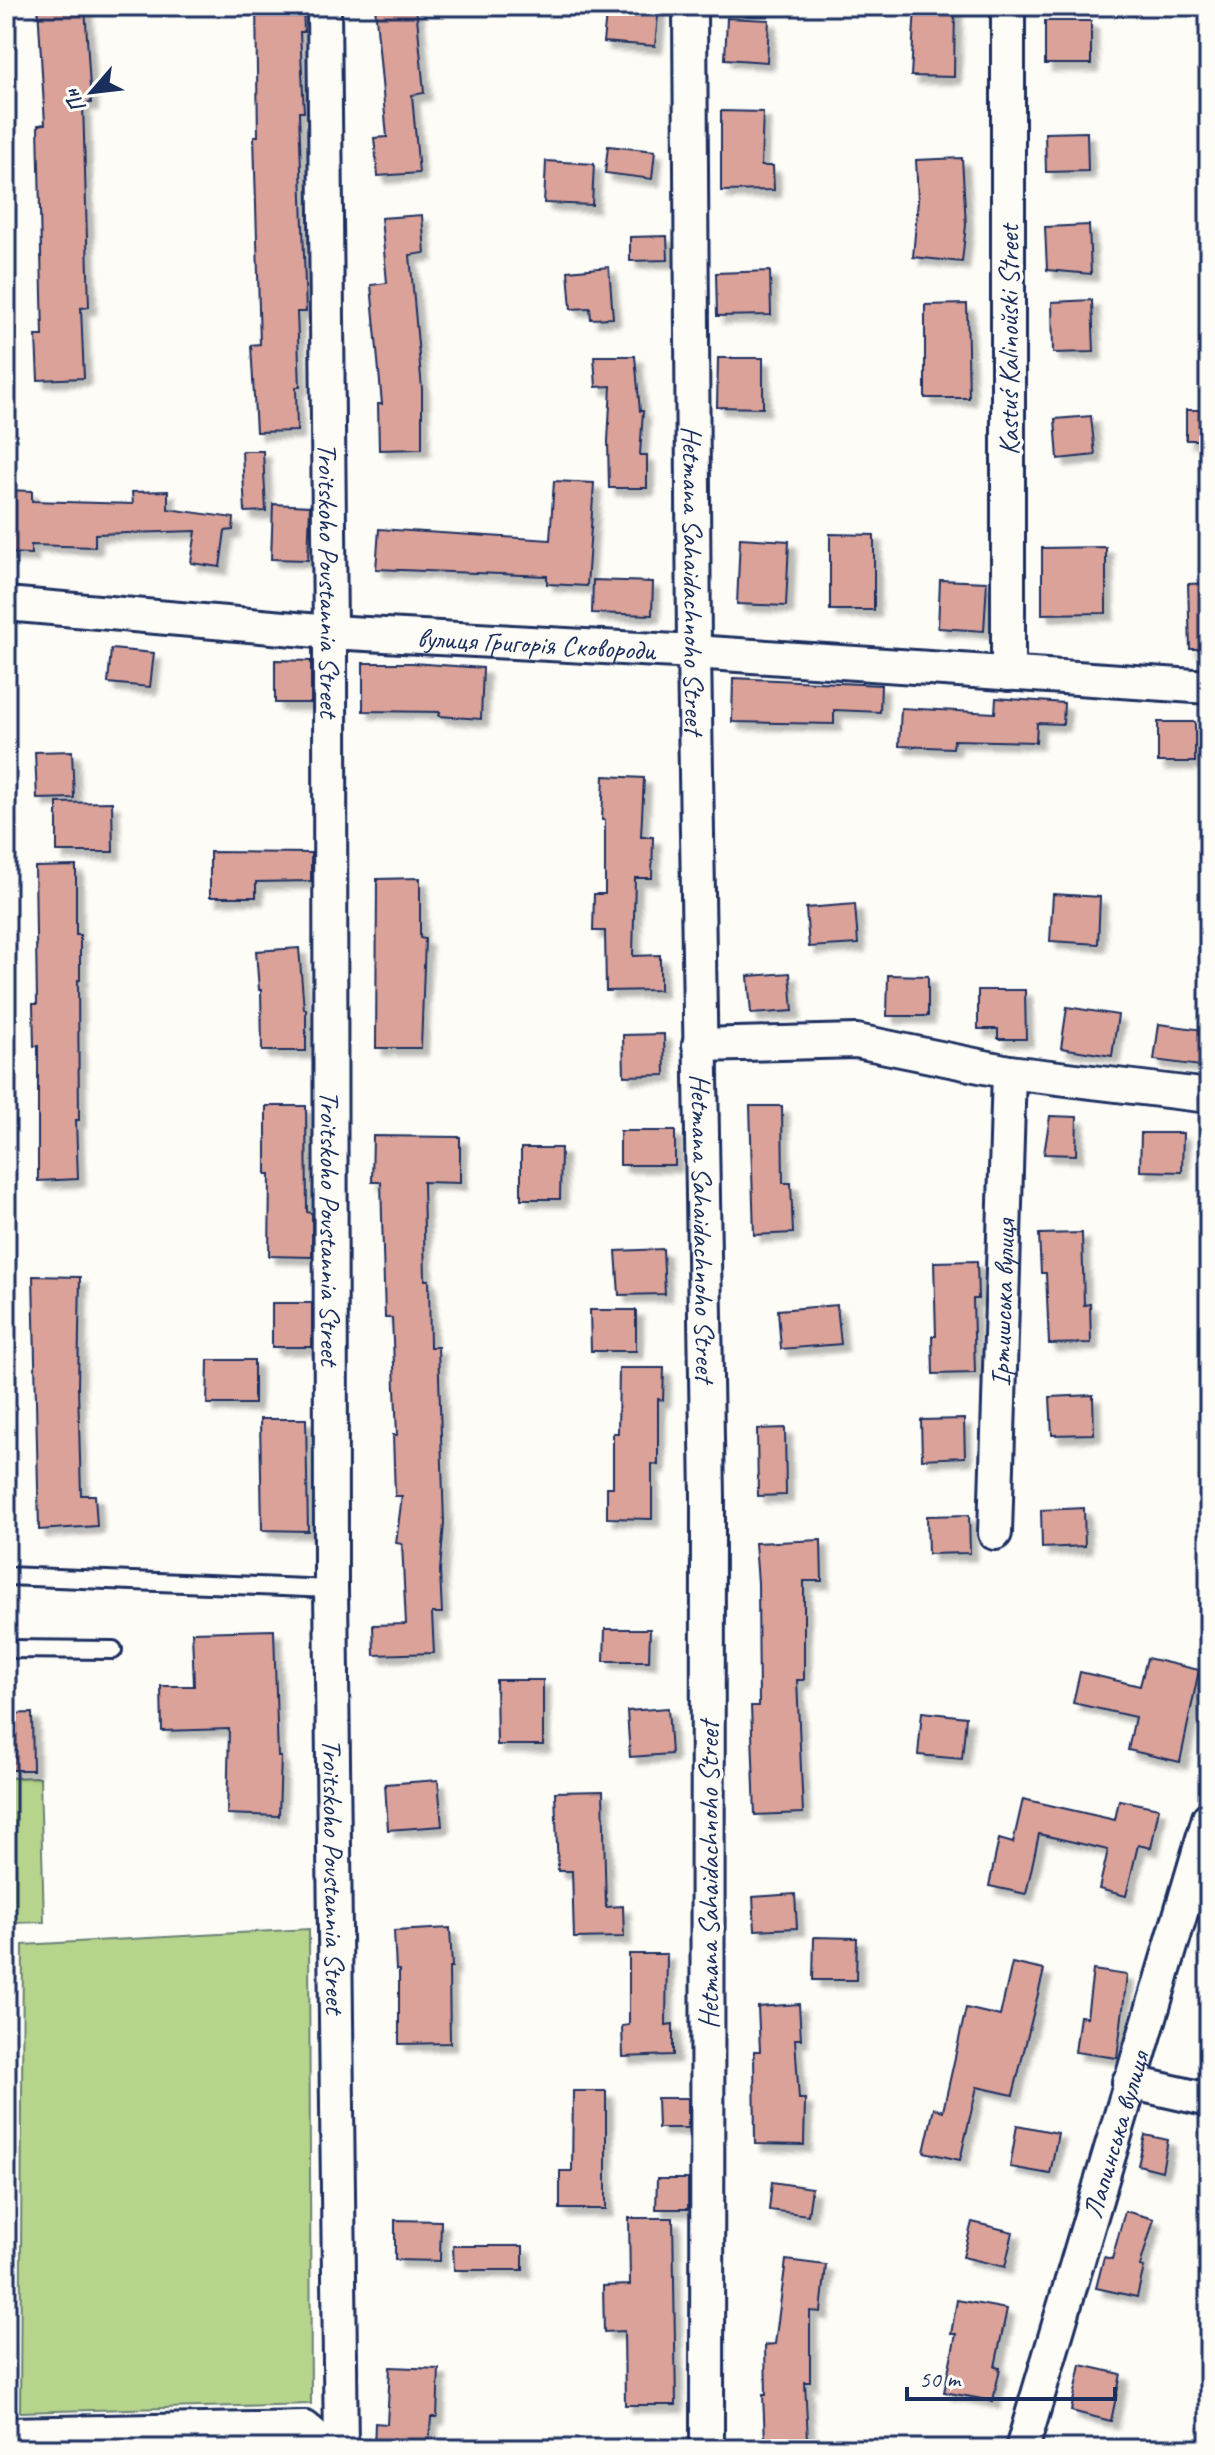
<svg xmlns="http://www.w3.org/2000/svg" width="1215" height="2455" viewBox="0 0 1215 2455" font-family="Caveat,sans-serif">
<style>
.green{fill:#b7d48c;stroke:#698275;stroke-width:2}
.building{fill:#dba299;stroke:#1b2f5e;stroke-width:2;filter:url(#shadow)}
.lines{fill:none;stroke-linecap:round;stroke-linejoin:round}
.lane-casing{stroke:#1b2f5e;stroke-width:22}
.street-casing{stroke:#1b2f5e;stroke-width:38}
.lane{stroke:#fdfcf7;stroke-width:16}
.street{stroke:#fdfcf7;stroke-width:32}
.labels{text-anchor:middle;dominant-baseline:central;stroke-width:7;stroke-linejoin:round;paint-order:stroke}
.street-label{font-size:28px;fill:#1b2f5e;stroke:#fdfcf7}
</style>
<defs>
<filter id="shadow"><feDropShadow dx="7" dy="7" stdDeviation="2" flood-color="#0004"/></filter>
</defs>
<rect width="100%" height="100%" fill="#fdfcf7"/>
<filter id="ink" filterUnits="userSpaceOnUse"><feTurbulence type="fractalNoise" baseFrequency=".0125" numOctaves="2"/><feDisplacementMap in="SourceGraphic" scale="16" xChannelSelector="R" yChannelSelector="G"/><feConvolveMatrix kernelMatrix="1 2 1 2 8 2 1 2 1" color-interpolation-filters="sRGB"/></filter>
<g filter="url(#ink)">
<path class="green" d="M 40,1777 L 44,1922 L 6,1923 L 6,1778 Z
M 309,1929 L 311,2404 L 20,2412 L 23,1945 Z"/>
<path class="building" d="M 38,6 L 85,6 L 91,103 L 83,103 L 89,307 L 81,308 L 84,378 L 38,380 L 36,336 L 43,336 L 38,125 L 45,124 Z
M 256,6 L 303,6 L 304,32 L 300,32 L 304,112 L 299,112 L 306,312 L 297,312 L 300,387 L 296,387 L 297,431 L 256,432 L 251,345 L 260,344 L 254,136 L 258,136 Z
M 375,6 L 416,6 L 424,93 L 412,95 L 419,173 L 378,176 L 374,138 L 387,137 Z
M 607,6 L 659,6 L 655,46 L 603,42 Z
M 915,6 L 955,6 L 954,77 L 911,76 Z
M 727,18 L 769,20 L 767,62 L 725,59 Z
M 1045,21 L 1091,21 L 1091,64 L 1045,64 Z
M 721,111 L 763,112 L 761,166 L 773,166 L 774,190 L 721,191 Z
M 1087,132 L 1088,171 L 1046,172 L 1045,133 Z
M 608,146 L 655,151 L 652,179 L 605,173 Z
M 962,158 L 966,225 L 962,262 L 913,257 L 918,200 L 916,160 Z
M 546,161 L 594,164 L 592,205 L 544,203 Z
M 422,215 L 425,253 L 410,255 L 422,389 L 422,449 L 379,450 L 378,404 L 382,404 L 371,285 L 387,283 L 381,218 Z
M 1089,225 L 1091,274 L 1047,270 L 1045,227 Z
M 667,236 L 668,260 L 630,261 L 630,237 Z
M 609,267 L 613,318 L 591,319 L 590,308 L 571,309 L 568,271 Z
M 770,271 L 771,315 L 717,316 L 716,273 Z
M 1092,300 L 1094,352 L 1053,353 L 1052,302 Z
M 967,304 L 969,398 L 925,398 L 925,305 Z
M 594,356 L 635,356 L 640,411 L 643,411 L 640,455 L 647,455 L 647,488 L 609,488 L 608,441 L 611,386 L 596,387 Z
M 718,358 L 763,358 L 763,408 L 717,407 Z
M 1186,410 L 1209,410 L 1209,440 L 1186,440 Z
M 1091,416 L 1095,455 L 1058,459 L 1055,419 Z
M 242,451 L 263,451 L 266,511 L 245,512 Z
M 554,481 L 594,483 L 587,586 L 547,584 L 547,576 L 376,569 L 379,529 L 550,540 Z
M 6,490 L 32,491 L 32,501 L 133,504 L 132,492 L 168,491 L 168,509 L 234,518 L 233,530 L 225,531 L 220,567 L 191,563 L 196,531 L 95,534 L 95,547 L 31,545 L 31,554 L 6,553 Z
M 273,504 L 310,506 L 308,560 L 271,559 Z
M 830,534 L 874,535 L 874,610 L 830,610 Z
M 740,538 L 789,541 L 786,606 L 737,604 Z
M 1106,547 L 1106,613 L 1042,614 L 1042,548 Z
M 593,580 L 653,582 L 652,615 L 592,613 Z
M 940,580 L 987,582 L 984,631 L 938,628 Z
M 1209,583 L 1209,649 L 1190,649 L 1188,584 Z
M 111,649 L 154,653 L 150,687 L 108,683 Z
M 275,660 L 311,661 L 311,703 L 275,703 Z
M 363,663 L 412,663 L 483,668 L 481,719 L 439,716 L 440,712 L 363,711 Z
M 733,678 L 881,685 L 880,712 L 834,710 L 834,724 L 732,722 Z
M 996,698 L 1064,703 L 1063,724 L 1037,723 L 1036,742 L 954,740 L 953,748 L 899,746 L 901,708 L 995,713 Z
M 1158,722 L 1195,722 L 1195,762 L 1158,762 Z
M 72,751 L 74,798 L 37,799 L 35,752 Z
M 604,776 L 644,778 L 641,837 L 653,837 L 652,878 L 635,878 L 633,956 L 660,955 L 660,990 L 606,991 L 605,931 L 593,931 L 594,894 L 605,894 L 605,820 L 602,820 Z
M 112,802 L 113,852 L 57,852 L 57,803 Z
M 210,852 L 311,853 L 311,881 L 256,882 L 256,897 L 210,897 Z
M 76,866 L 76,935 L 80,935 L 80,980 L 78,980 L 79,1120 L 76,1120 L 78,1179 L 38,1181 L 38,1046 L 34,1046 L 33,1004 L 37,1004 L 35,867 Z
M 420,878 L 420,938 L 425,939 L 421,1048 L 376,1048 L 377,879 Z
M 1053,894 L 1100,897 L 1098,944 L 1050,941 Z
M 855,904 L 858,944 L 809,947 L 806,908 Z
M 299,948 L 304,1009 L 306,1009 L 306,1051 L 262,1051 L 261,990 L 259,990 L 256,951 Z
M 790,973 L 793,1011 L 751,1014 L 748,976 Z
M 888,975 L 928,976 L 928,1016 L 887,1016 Z
M 978,990 L 1025,990 L 1026,1039 L 998,1039 L 998,1029 L 978,1029 Z
M 1067,1007 L 1118,1015 L 1112,1056 L 1061,1048 Z
M 1159,1024 L 1204,1030 L 1200,1066 L 1154,1060 Z
M 664,1034 L 665,1075 L 624,1076 L 623,1035 Z
M 266,1106 L 306,1106 L 307,1212 L 312,1213 L 312,1257 L 269,1256 L 270,1174 L 266,1174 Z
M 750,1106 L 782,1106 L 783,1183 L 791,1183 L 793,1233 L 754,1235 Z
M 1050,1116 L 1077,1117 L 1076,1155 L 1044,1154 Z
M 620,1131 L 675,1131 L 675,1165 L 620,1165 Z
M 1141,1133 L 1183,1133 L 1182,1172 L 1140,1171 Z
M 373,1136 L 460,1137 L 460,1183 L 423,1182 L 425,1280 L 429,1280 L 430,1347 L 438,1347 L 444,1523 L 440,1571 L 442,1613 L 432,1613 L 434,1653 L 374,1655 L 373,1625 L 406,1624 L 402,1544 L 396,1543 L 402,1496 L 395,1496 L 393,1435 L 397,1435 L 392,1318 L 385,1318 L 381,1182 L 372,1182 Z
M 521,1148 L 561,1148 L 560,1199 L 521,1199 Z
M 1082,1233 L 1084,1305 L 1090,1304 L 1091,1343 L 1049,1344 L 1046,1273 L 1041,1273 L 1039,1234 Z
M 663,1249 L 665,1294 L 619,1295 L 616,1251 Z
M 977,1261 L 978,1299 L 973,1299 L 975,1373 L 933,1374 L 932,1336 L 936,1336 L 934,1262 Z
M 33,1276 L 80,1277 L 78,1387 L 81,1495 L 95,1495 L 97,1526 L 39,1530 Z
M 272,1303 L 312,1303 L 312,1347 L 272,1347 Z
M 837,1305 L 841,1344 L 781,1349 L 778,1310 Z
M 590,1310 L 636,1310 L 636,1351 L 591,1351 Z
M 208,1360 L 254,1360 L 254,1404 L 207,1404 Z
M 619,1368 L 664,1368 L 663,1400 L 658,1399 L 658,1465 L 652,1464 L 652,1519 L 607,1518 L 607,1487 L 613,1487 L 613,1433 L 618,1433 Z
M 1093,1395 L 1094,1434 L 1052,1435 L 1050,1397 Z
M 260,1419 L 306,1419 L 308,1531 L 262,1530 Z
M 964,1419 L 965,1457 L 922,1459 L 921,1420 Z
M 785,1428 L 786,1495 L 758,1496 L 757,1429 Z
M 1084,1508 L 1085,1546 L 1042,1548 L 1041,1510 Z
M 969,1515 L 970,1553 L 928,1554 L 927,1516 Z
M 821,1540 L 822,1581 L 804,1581 L 804,1680 L 797,1680 L 803,1813 L 755,1815 L 751,1706 L 759,1706 L 758,1583 L 755,1543 Z
M 605,1629 L 650,1629 L 649,1661 L 604,1661 Z
M 274,1630 L 278,1757 L 281,1757 L 279,1816 L 227,1814 L 229,1729 L 162,1731 L 161,1686 L 194,1686 L 192,1632 Z
M 1147,1658 L 1199,1670 L 1180,1762 L 1128,1750 L 1135,1717 L 1073,1703 L 1080,1672 L 1140,1686 Z
M 496,1680 L 543,1680 L 543,1745 L 497,1745 Z
M 668,1708 L 671,1754 L 630,1757 L 627,1711 Z
M 922,1712 L 966,1717 L 962,1759 L 918,1755 Z
M 32,1713 L 33,1770 L 6,1770 L 6,1714 Z
M 438,1780 L 442,1826 L 388,1830 L 385,1784 Z
M 603,1791 L 606,1907 L 623,1906 L 624,1937 L 574,1938 L 572,1871 L 558,1871 L 555,1792 Z
M 1023,1799 L 1115,1820 L 1119,1800 L 1159,1808 L 1151,1848 L 1138,1845 L 1126,1896 L 1099,1889 L 1108,1850 L 1039,1834 L 1026,1894 L 989,1886 L 999,1839 L 1013,1843 Z
M 795,1894 L 797,1928 L 755,1930 L 753,1897 Z
M 450,1928 L 452,1967 L 449,1967 L 450,2043 L 399,2044 L 399,1970 L 396,1970 L 394,1931 Z
M 814,1937 L 857,1938 L 856,1980 L 813,1980 Z
M 629,1954 L 667,1954 L 666,2025 L 673,2024 L 673,2055 L 623,2057 L 622,2026 L 629,2025 Z
M 1012,1963 L 1044,1970 L 1013,2095 L 977,2087 L 960,2160 L 924,2152 L 934,2108 L 943,2111 L 966,2008 L 1000,2016 Z
M 1093,1970 L 1127,1975 L 1117,2058 L 1075,2052 L 1080,2016 L 1087,2017 Z
M 799,2004 L 801,2039 L 795,2039 L 799,2099 L 805,2099 L 804,2145 L 755,2144 L 754,2051 L 760,2051 L 758,2007 Z
M 573,2091 L 606,2091 L 606,2209 L 560,2209 L 560,2171 L 572,2171 Z
M 657,2098 L 688,2098 L 688,2128 L 658,2128 Z
M 1017,2125 L 1058,2133 L 1050,2174 L 1010,2167 Z
M 1145,2135 L 1168,2140 L 1162,2171 L 1138,2165 Z
M 657,2179 L 688,2179 L 688,2209 L 656,2209 Z
M 772,2182 L 812,2188 L 808,2215 L 769,2210 Z
M 1125,2211 L 1154,2219 L 1140,2266 L 1144,2267 L 1137,2297 L 1096,2288 L 1104,2257 L 1112,2259 Z
M 629,2218 L 673,2218 L 676,2405 L 625,2405 L 624,2331 L 604,2332 L 603,2286 L 630,2285 Z
M 395,2220 L 441,2221 L 440,2261 L 395,2260 Z
M 972,2222 L 1013,2232 L 1005,2267 L 963,2257 Z
M 453,2246 L 523,2246 L 523,2270 L 454,2270 Z
M 786,2260 L 826,2265 L 821,2312 L 810,2311 L 810,2382 L 805,2382 L 808,2439 L 765,2441 L 763,2395 L 766,2395 L 765,2345 L 775,2344 Z
M 957,2300 L 1007,2309 L 995,2367 L 1000,2368 L 993,2401 L 944,2392 L 956,2334 L 951,2334 Z
M 1081,2365 L 1121,2374 L 1111,2421 L 1071,2411 Z
M 390,2367 L 439,2369 L 437,2417 L 431,2417 L 429,2449 L 374,2449 L 375,2423 L 387,2424 Z"/>
<g class="lines">
<defs>
<path id="lane" d="M 6,1576 L 331,1589
M 6,1649 L 113,1650"/>
<g id="street">
<path id="s1" d="M 324,6 L 330,632 L 331,1589 L 341,2449"/>
<path id="s2" d="M 690,6 L 694,652 L 708,1498 L 707,2449"/>
<path id="s3" d="M 6,604 L 330,632 L 694,652 L 1209,687"/>
<path d="M 1008,674 L 1008,6"/>
<path d="M 699,1045 L 857,1041 L 1009,1072 L 1209,1096"/>
<path id="s4" d="M 995,1533 L 1009,1072"/>
<path d="M 1129,2082 L 1209,2100"/>
<path d="M 6,2434 L 305,2428 L 330,2449"/>
<path id="s5" d="M 1022,2449 L 1209,1818"/>
</g>
</defs>
<use href="#lane" class="lane-casing"/>
<use href="#street" class="street-casing"/>
<use href="#lane" class="lane"/>
<use href="#street" class="street"/>
</g>
</g>
<g class="labels">
<g class="street-label">
<text transform="translate(1008 340) rotate(-90)">Kastuś Kalinoŭski Street</text>
<text stroke="none"><textPath href="#s1" startOffset="574">Troitskoho Povstannia Street</textPath></text>
<text stroke="none"><textPath href="#s2" startOffset="574">Hetmana Sahaidachnoho Street</textPath></text>
<text stroke="none"><textPath href="#s3" startOffset="532">вулиця Григорія Сковороди</textPath></text>
<text stroke="none"><textPath href="#s2" startOffset="1222">Hetmana Sahaidachnoho Street</textPath></text>
<text stroke="none"><textPath href="#s1" startOffset="1222">Troitskoho Povstannia Street</textPath></text>
<text stroke="none"><textPath href="#s4" startOffset="230">Іртишська вулиця</textPath></text>
<text stroke="none"><textPath href="#s1" startOffset="1870">Troitskoho Povstannia Street</textPath></text>
<text transform="translate(708 1875) rotate(-90)">Hetmana Sahaidachnoho Street</text>
<text stroke="none"><textPath href="#s5" startOffset="328">Лапинська вулиця</textPath></text>
</g>
</g>
<rect width="1215" height="2455" fill="none" stroke="#fdfcf7" stroke-width="32"/>
<rect x="16" y="16" width="1183" height="2423" fill="none" stroke="#1b2f5e" stroke-width="3" filter="url(#ink)"/>
<g transform="translate(92 92) rotate(242)" stroke="#fdfcf7" stroke-width="6" paint-order="stroke">
<path d="M0-6L14 30L0 20L-14 30Z" fill="#1b2f5e"/>
<text y="-12" font-size="22" font-weight="bold" text-anchor="middle" fill="#1b2f5e">Пн</text>
</g>
<path d="M907 2387v12h208v-12" fill="none" stroke="#1b2f5e" stroke-width="4"/>
<text x="919" y="2387" font-size="24" fill="#1b2f5e" stroke="#fdfcf7" stroke-width="6" paint-order="stroke">50 m</text>
</svg>
